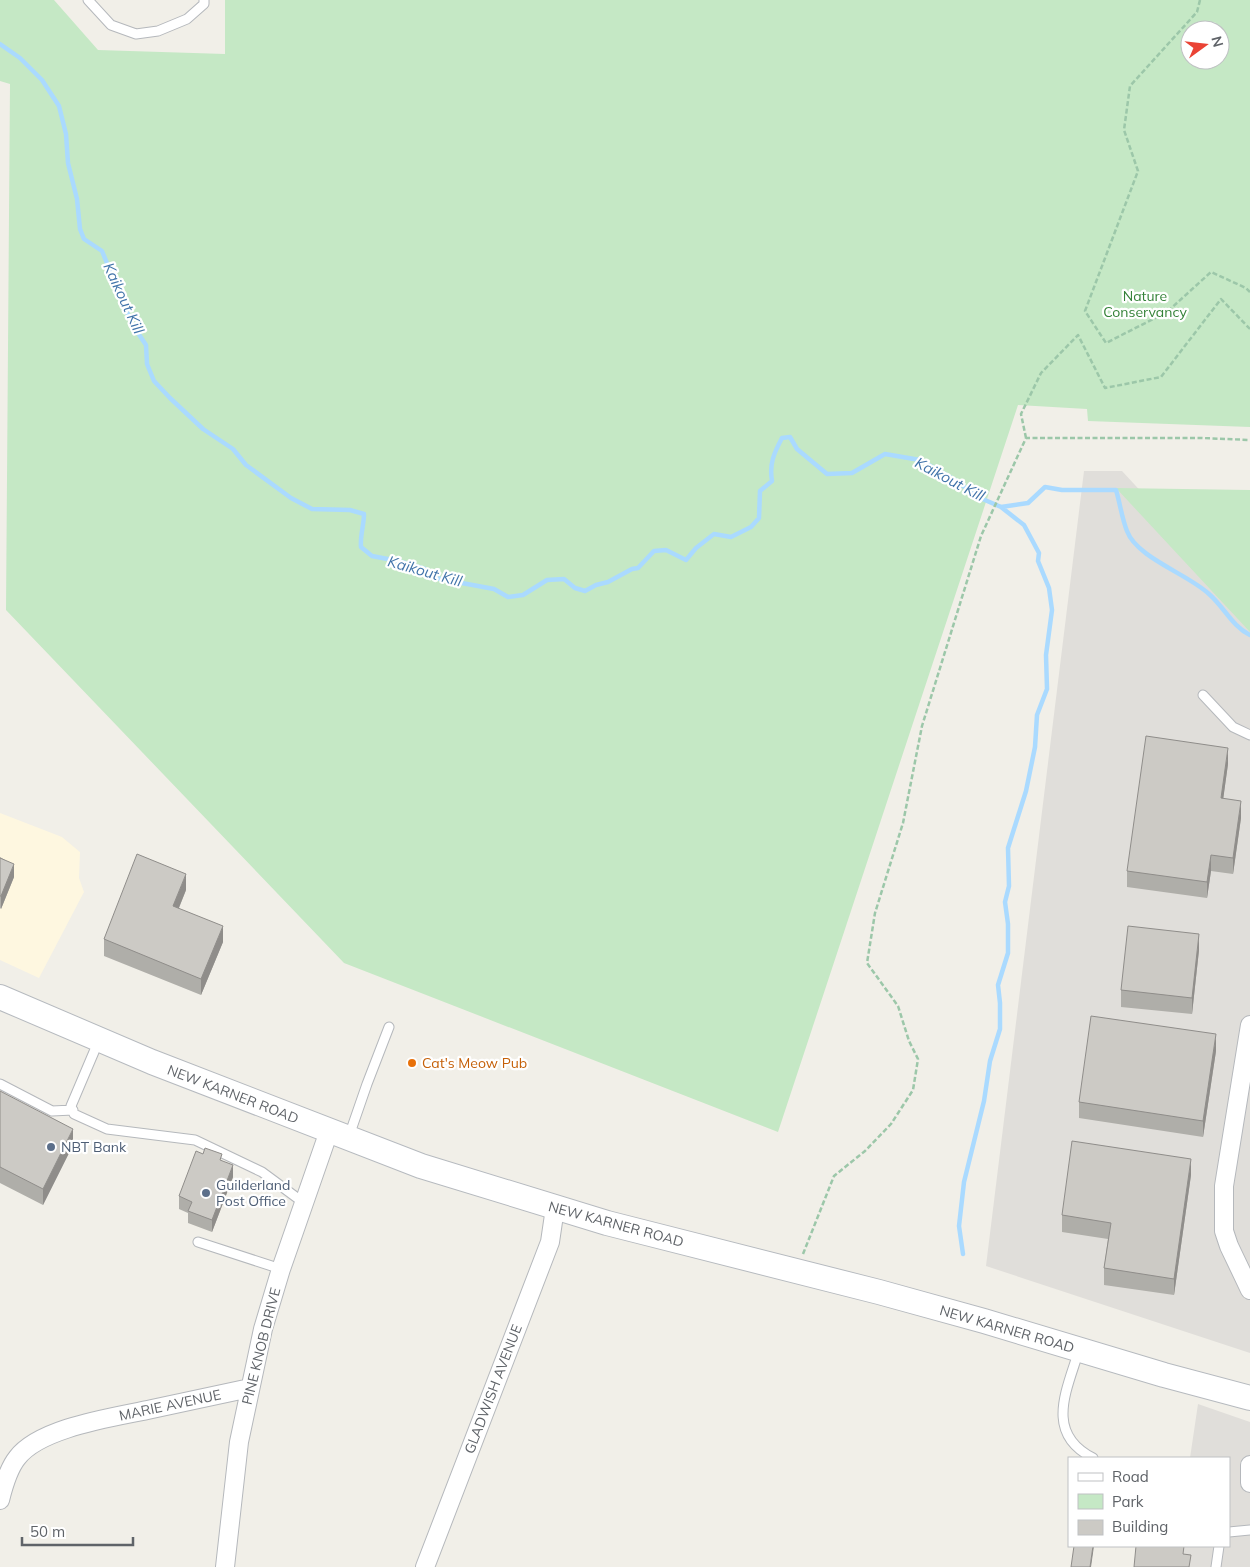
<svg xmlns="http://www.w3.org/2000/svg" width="1250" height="1567" viewBox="0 0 1250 1567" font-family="Mulish,sans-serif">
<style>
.commercial{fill:#fef7e0}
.industrial{fill:#e0deda}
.green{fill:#c5e8c5;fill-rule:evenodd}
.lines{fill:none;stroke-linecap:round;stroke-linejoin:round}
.stream{stroke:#aadaff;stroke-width:4.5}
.lane-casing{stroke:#b5b8bc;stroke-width:11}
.street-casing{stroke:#b5b8bc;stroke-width:20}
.secondary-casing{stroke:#b6babf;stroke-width:26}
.path{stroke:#9cc7a9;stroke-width:2.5;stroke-dasharray:5 2.5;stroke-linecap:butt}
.lane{stroke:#fff;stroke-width:9}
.street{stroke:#fff;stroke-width:18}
.secondary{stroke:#fff;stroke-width:24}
.wall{fill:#afaea9}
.shaded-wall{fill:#8f8d8a}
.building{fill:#cccac5;stroke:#8f8d8a}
.food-dot{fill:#e8710a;stroke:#fff;stroke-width:2}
.service-dot{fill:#5c6f8a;stroke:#fff;stroke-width:2}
.labels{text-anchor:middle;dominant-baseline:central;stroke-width:4.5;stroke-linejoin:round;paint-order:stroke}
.park-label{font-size:14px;fill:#348238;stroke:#fff}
.food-label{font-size:14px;fill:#c56008;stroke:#fff;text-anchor:start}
.street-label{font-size:14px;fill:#5f6368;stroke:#fff}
.service-label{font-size:14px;fill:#4e5e75;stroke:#fff;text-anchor:start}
.water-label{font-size:15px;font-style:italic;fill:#4174aa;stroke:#fff}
</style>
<rect width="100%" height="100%" fill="#f1efe8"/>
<path class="commercial" d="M 0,813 L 62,837 L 80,852 L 79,878 L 84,892 L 39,978 L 0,960 Z"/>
<path class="industrial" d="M 1084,471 L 1122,471 L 1250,609 L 1250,1353 L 986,1266 Z
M 1198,1404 L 1250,1422 L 1250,1567 L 1172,1567 L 1176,1546 L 1229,1546 L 1229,1458 L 1190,1458 Z"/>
<path class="green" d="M 0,0 L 54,0 L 98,50 L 225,54 L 225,0 L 1250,0 L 1250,427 L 1088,421 L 1087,409 L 1018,405 L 778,1132 L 344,963 L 6,610 L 10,84 L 0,81 ZM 1190,30 L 1220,30 L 1220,60 L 1190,60 Z
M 1116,488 L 1250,490 L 1250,632 Z"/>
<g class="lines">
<path class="stream" d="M 0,44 L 20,58 L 42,80 L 59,106 L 66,134 L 68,163 L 77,199 L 80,229 L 84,239 L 102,251 L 132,324 L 146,345 L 147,364 L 154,381 L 170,398 L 203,429 L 233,449 L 246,465 L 291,498 L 312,509 L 350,510 L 364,514 C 364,525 360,535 361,547 L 372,556 L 398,561 L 425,569 L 435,578 L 494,589 L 508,597 L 523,595 L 547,580 L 564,579 L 575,588 L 585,591 L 596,585 L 608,582 L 632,569 L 638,568 L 654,551 L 666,550 L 686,560 L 696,548 L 714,534 L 731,537 L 751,527 L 759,518 L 760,491 L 772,481 C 769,464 774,453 782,438 L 790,437 L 797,449 L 827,474 L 852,473 L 885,454 L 920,460 L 955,480 L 978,497 L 1001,507 L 1028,503 L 1045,487 L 1062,490 L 1116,490 C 1120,503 1122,519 1127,531 C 1137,558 1188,574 1209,594 C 1224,607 1232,626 1250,635
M 963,1254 L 959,1226 L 964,1182 L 984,1101 L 990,1061 L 1000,1029 L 1000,1003 L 998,985 L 1008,953 L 1008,924 L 1005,902 L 1009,886 L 1008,848 L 1026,791 L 1035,747 L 1037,715 L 1047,689 L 1046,655 L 1052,610 L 1049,588 L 1038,561 L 1039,553 L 1024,525 L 1001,507"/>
<defs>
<path id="lane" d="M 88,0 L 111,25 L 136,34 L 158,31 L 187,19 L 204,4 L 204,0
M 1203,695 L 1233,727 L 1250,735
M 99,1040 L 71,1106 L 74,1114 L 107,1129 L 195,1140 L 262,1172 L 304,1203
M 0,1084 L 52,1111 L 73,1110
M 349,1136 L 367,1084 L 389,1027
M 198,1242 L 281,1269
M 1079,1350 C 1067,1390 1044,1433 1093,1458
M 1229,1532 L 1250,1530
M 1216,1567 L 1219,1546"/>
<path id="street" d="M 1250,1025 L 1224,1186 L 1224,1231 L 1229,1246 L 1250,1290
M 1250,1465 L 1250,1483
M 0,1500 C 3,1488 9,1468 17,1458 C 40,1427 116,1417 152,1409 C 185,1402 217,1395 250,1388
M 225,1567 L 239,1442 L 263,1329 L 281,1269 L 329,1131
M 425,1567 L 550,1242 L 555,1208"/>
<path id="secondary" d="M 0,997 L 152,1062 L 421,1166 L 607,1223 L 879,1292 L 984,1321 L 1164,1375 L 1250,1398"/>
</defs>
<use href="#lane" class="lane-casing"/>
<use href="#street" class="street-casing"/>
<use href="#secondary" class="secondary-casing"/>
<path class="path" d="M 1200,0 L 1197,12 L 1130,86 L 1124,130 L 1138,171 L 1085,311 L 1106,343 L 1167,312 L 1211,272 L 1246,288 L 1250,292
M 1026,438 L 1021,414 L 1041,373 L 1078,335 L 1105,388 L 1161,377 L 1221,299 L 1250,329
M 803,1254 L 834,1176 L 865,1151 L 891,1124 L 913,1090 L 918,1059 L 909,1041 L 898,1006 L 867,963 L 875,913 L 903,823 L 922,726 L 981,536 L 1026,438 L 1202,438 L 1250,440"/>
<use href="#lane" class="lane"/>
<use href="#street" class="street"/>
<use href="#secondary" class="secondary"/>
</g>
<path class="wall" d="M 1228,764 L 1223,799 L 1241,818 L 1233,874 L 1211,871 L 1207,898 L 1127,887 L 1127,871 Z
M 0,857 L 5,860 L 14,877 L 1,909 L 0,908 Z
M 186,890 L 179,908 L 223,942 L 201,995 L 104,956 L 104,939 Z
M 1199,950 L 1192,1014 L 1121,1007 L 1121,990 Z
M 1216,1051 L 1203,1137 L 1079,1118 L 1079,1102 Z
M 0,1091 L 73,1145 L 43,1205 L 0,1183 Z
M 222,1161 L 233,1177 L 212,1232 L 188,1223 L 188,1213 L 179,1209 L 179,1196 Z
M 1191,1175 L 1174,1295 L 1104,1285 L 1104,1268 L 1108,1239 L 1062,1232 L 1062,1215 Z"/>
<path class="shaded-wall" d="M 1228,748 L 1228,764 L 1221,815 L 1221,798 Z
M 1241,801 L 1241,818 L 1233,874 L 1233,858 Z
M 1211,855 L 1211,871 L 1207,898 L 1207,882 Z
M 14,864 L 14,877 L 1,909 L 1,896 Z
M 186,874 L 186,890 L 173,922 L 173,906 Z
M 223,926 L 223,942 L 201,995 L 201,979 Z
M 1199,934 L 1199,950 L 1192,1014 L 1192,998 Z
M 1216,1034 L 1216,1051 L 1203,1137 L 1203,1121 Z
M 73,1129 L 73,1145 L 43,1205 L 43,1189 Z
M 1191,1159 L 1191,1175 L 1174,1295 L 1174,1279 Z
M 233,1165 L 233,1177 L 212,1232 L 212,1220 Z
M 1093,1546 L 1094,1546 L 1091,1567 L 1090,1567 Z"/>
<path class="building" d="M 1146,736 L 1228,748 L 1221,798 L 1241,801 L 1233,858 L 1211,855 L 1207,882 L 1127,871 Z
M 137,854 L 186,874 L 173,906 L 223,926 L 201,979 L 104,939 Z
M 0,858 L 14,864 L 1,896 L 0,896 Z
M 1128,926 L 1199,934 L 1192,998 L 1121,990 Z
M 1091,1016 L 1216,1034 L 1203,1121 L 1079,1102 Z
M 0,1091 L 73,1129 L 43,1189 L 0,1167 Z
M 1072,1141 L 1191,1159 L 1174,1279 L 1104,1268 L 1111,1223 L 1062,1215 Z
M 205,1148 L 222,1154 L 220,1160 L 233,1165 L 212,1220 L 188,1211 L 192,1202 L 179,1196 L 196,1151 L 203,1154 Z
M 1074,1546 L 1093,1546 L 1090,1567 L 1071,1567 Z
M 1136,1546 L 1184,1546 L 1183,1554 L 1191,1555 L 1189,1567 L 1134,1567 Z"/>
<circle class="food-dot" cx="412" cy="1063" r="5"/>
<g class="service-dot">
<circle cx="51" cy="1147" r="5"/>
<circle cx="206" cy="1193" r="5"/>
</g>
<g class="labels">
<g class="park-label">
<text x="1145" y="296">Nature<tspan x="1145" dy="16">Conservancy</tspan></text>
</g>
<g class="food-label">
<text x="422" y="1063">Cat's Meow Pub</text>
</g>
<g class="street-label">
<text transform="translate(233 1094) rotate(21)">NEW KARNER ROAD</text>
<text transform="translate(616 1224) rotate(15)">NEW KARNER ROAD</text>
<text transform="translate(1007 1329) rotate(16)">NEW KARNER ROAD</text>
<text transform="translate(261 1346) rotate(-76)">PINE KNOB DRIVE</text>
<text transform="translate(493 1389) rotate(-69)">GLADWISH AVENUE</text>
<text transform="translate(170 1405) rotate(-12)">MARIE AVENUE</text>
</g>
<g class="service-label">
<text x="61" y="1147">NBT Bank</text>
<text x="216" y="1185">Guilderland<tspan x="216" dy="16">Post Office</tspan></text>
</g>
<g class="water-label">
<text transform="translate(124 298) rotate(65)">Kaikout Kill</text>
<text transform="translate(950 479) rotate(28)">Kaikout Kill</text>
<text transform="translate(425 571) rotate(16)">Kaikout Kill</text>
</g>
</g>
<rect x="1068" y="1457" width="162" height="90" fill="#ffffff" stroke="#bfc1c3"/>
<rect x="1078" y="1473" width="25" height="8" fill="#ffffff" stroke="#bfc1c3"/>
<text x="1112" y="1482" font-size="15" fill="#5f6368">Road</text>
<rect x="1078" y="1494" width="25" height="15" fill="#c5e8c5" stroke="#bfc1c3"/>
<text x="1112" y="1507" font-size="15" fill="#5f6368">Park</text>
<rect x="1078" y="1520" width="25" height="15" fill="#cccac5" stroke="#bfc1c3"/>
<text x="1112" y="1532" font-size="15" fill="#5f6368">Building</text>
<g transform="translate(1205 45) rotate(75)"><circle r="24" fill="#ffffff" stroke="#bfc1c3"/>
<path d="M0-4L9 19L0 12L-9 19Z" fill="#ea4335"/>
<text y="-8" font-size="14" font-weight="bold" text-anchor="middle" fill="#5f6368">N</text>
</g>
<path d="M22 1537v8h111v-8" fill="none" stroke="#5f6368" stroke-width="2.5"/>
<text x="30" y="1537" font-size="15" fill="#5f6368" stroke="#ffffff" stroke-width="4" paint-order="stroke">50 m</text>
</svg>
